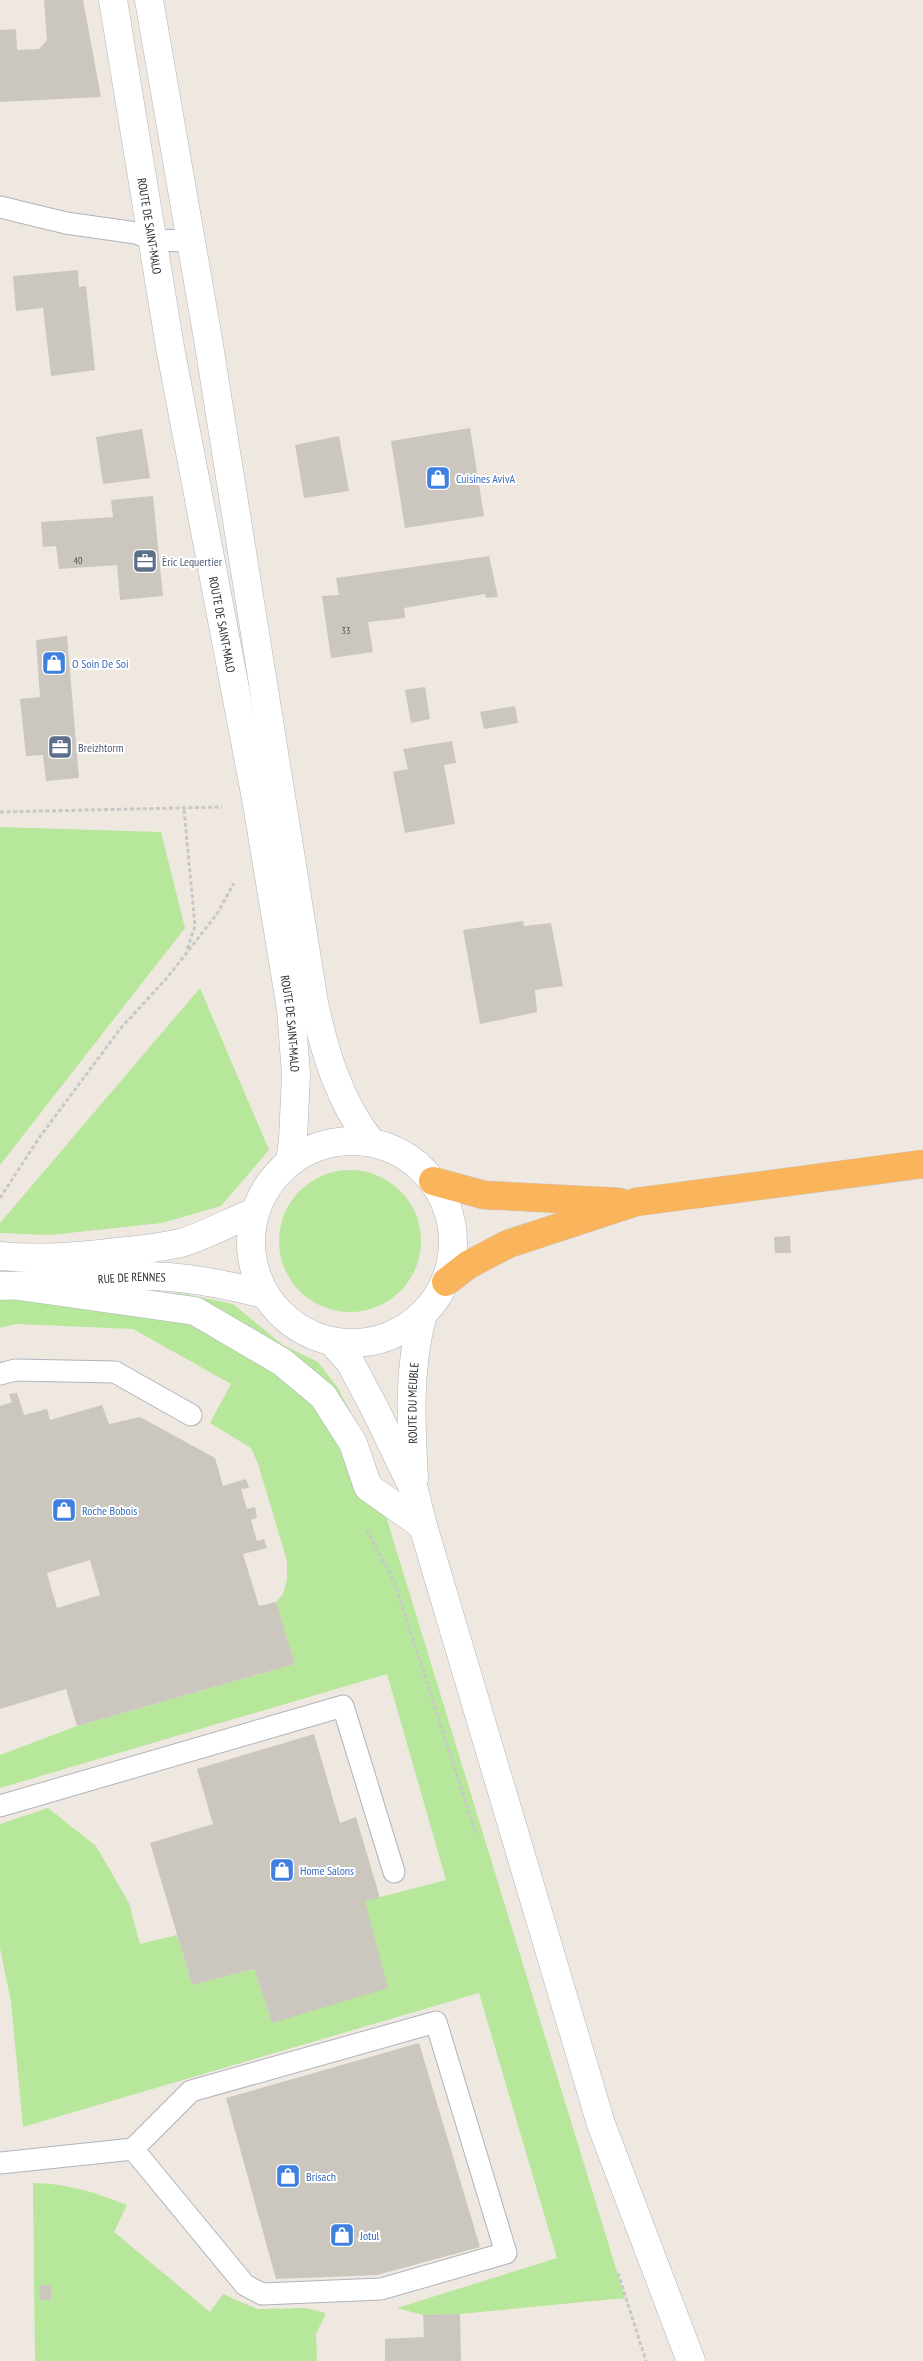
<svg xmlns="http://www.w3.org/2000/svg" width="923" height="2361" viewBox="0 0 923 2361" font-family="'PT Sans Narrow',sans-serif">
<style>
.green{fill:#b7e79b}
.building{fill:#cbc6be;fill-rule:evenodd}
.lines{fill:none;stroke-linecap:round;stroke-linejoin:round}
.service-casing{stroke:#b0b3bd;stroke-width:23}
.tertiary-casing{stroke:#b0b3bd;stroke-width:29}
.secondary-casing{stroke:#b0b3bd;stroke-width:29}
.trunk-casing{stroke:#c8c8c8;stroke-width:29}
.path{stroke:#c8c8c8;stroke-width:3;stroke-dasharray:4 2.5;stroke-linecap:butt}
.service{stroke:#fff;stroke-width:21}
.tertiary{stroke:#fff;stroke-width:28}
.secondary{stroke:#fff;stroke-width:28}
.trunk{stroke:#fab45c;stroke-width:28}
.labels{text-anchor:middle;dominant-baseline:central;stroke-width:4;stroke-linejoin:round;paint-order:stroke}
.number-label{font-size:10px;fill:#545351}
.street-label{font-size:12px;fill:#2d2d2d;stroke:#fff}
.shop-label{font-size:12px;fill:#366cbe;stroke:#fff;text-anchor:start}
.service-label{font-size:12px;fill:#4e5e75;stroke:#fff;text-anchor:start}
</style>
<rect width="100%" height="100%" fill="#efe8e0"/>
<path class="green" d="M 0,827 L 161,832 L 185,928 L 0,1165 Z
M 200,988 L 269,1150 L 221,1206 L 162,1223 L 50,1235 L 0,1233 L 0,1223 Z
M279 1241a71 71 0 1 1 142 0a71 71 0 1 1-142 0Z
M 87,1291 L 180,1293 L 233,1304 L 283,1345 L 318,1362 L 338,1388 L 359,1428 L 625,2298 L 460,2314 L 423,2315 L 397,2308 L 557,2258 L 479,1993 L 23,2127 L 11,2002 L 0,1948 L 0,1824 L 48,1808 L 96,1846 L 129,1903 L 140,1944 L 177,1935 L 192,1985 L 254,1969 L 272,2023 L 365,1901 L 446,1880 L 387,1674 L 0,1788 L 0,1755 L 77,1726 L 295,1664 L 276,1602 L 283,1594 L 287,1579 L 287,1561 L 258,1464 L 251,1448 L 210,1423 L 231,1384 L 133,1329 L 16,1324 L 0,1328 L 0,1296 Z
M 33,2183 C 70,2184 93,2192 127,2205 L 114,2232 L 210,2312 L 223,2294 L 257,2309 L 306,2308 L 326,2313 L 316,2334 L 317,2361 L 35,2361 Z"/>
<path class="building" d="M 44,0 L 83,0 L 101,97 L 0,102 L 0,30 L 16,29 L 17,50 L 39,49 L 47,40 Z
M 78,270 L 79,287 L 86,286 L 95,370 L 51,376 L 43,308 L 16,311 L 13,276 Z
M 470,428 L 484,516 L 405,528 L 391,441 Z
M 142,429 L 150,478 L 103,484 L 96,437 Z
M 339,436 L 349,491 L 304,498 L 295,445 Z
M 153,496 L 163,596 L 120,600 L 117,565 L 59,569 L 56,546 L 43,547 L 41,522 L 113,517 L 111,500 Z
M 489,556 L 498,597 L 486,598 L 485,594 L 404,608 L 405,618 L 368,622 L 373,652 L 331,658 L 322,596 L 339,595 L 336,578 Z
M 67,636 L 79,778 L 46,781 L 43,755 L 26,756 L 20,699 L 40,697 L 36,640 Z
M 425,687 L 430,719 L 411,723 L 405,690 Z
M 515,706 L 518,723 L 484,729 L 480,712 Z
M 452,741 L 456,763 L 444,765 L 455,824 L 405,833 L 393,772 L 408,769 L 403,749 Z
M 523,921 L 524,926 L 551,923 L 563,986 L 535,990 L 537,1012 L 480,1024 L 463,930 Z
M 790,1236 L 791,1253 L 775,1253 L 774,1237 Z
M 17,1393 L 24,1415 L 47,1409 L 50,1420 L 102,1405 L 109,1424 L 140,1417 L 215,1458 L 223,1486 L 246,1479 L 249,1488 L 241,1489 L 247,1509 L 255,1507 L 257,1518 L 251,1520 L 257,1541 L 264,1539 L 267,1548 L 243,1554 L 259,1606 L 276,1602 L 295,1664 L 77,1726 L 66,1689 L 0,1709 L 0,1406 L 12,1402 L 9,1394 ZM 90,1560 L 100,1595 L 57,1608 L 47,1573 Z
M 314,1734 L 340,1823 L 356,1817 L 380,1898 L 365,1901 L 388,1988 L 272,2023 L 254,1969 L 192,1985 L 150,1843 L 213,1824 L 197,1769 Z
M 419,2043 L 480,2247 L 377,2275 L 276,2279 L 226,2098 Z
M 39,2285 L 51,2285 L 51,2300 L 40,2300 Z
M 460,2314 L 461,2361 L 385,2361 L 385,2339 L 424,2337 L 423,2315 Z"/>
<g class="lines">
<defs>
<path id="service" d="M 0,207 L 66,223 L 136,233 L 152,240 L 191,241
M 0,1374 L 15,1370 L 115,1372 L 191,1415
M 0,1806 L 343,1706 L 394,1872
M 0,2163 L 133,2149 L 191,2091 L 436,2022 L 506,2253 L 381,2289 L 262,2294 L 245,2285 L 133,2149"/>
<g id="tertiary">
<path d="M 0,1256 C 42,1260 85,1256 127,1251 C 146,1249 166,1247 184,1242 C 209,1234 231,1221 255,1212"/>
<path id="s1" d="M 0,1286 C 48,1286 95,1277 142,1276 C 184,1276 223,1284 264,1294"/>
</g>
<g id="secondary">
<path id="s2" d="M 113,0 L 170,347 L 257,804 L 291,1009 L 296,1074 L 293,1140 L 290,1162"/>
<path d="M 149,0 L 208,339 L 314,1003 C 325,1053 339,1101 371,1142"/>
<circle cx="352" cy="1242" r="101"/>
<path d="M 19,1286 L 195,1311 L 282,1362 L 323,1396 L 353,1443 L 368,1487 L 423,1526"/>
<path d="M 332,1342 L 350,1362 L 376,1411 L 414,1490 L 423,1526 L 601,2124 L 691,2361"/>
<path id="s3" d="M 414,1479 C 411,1424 408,1371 422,1317"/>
</g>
<path id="trunk" d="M 433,1181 L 484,1195 L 619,1202
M 446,1282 L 468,1265 L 508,1244 L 636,1202 L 923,1164"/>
</defs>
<use href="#service" class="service-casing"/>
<use href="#tertiary" class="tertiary-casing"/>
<use href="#secondary" class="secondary-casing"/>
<use href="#trunk" class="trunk-casing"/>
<path class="path" d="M 184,810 L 195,926 L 187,949
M 0,812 L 222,807
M 0,1198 L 39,1138 L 120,1029 L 166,979 L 217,914 L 234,883
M 367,1530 L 394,1581 L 476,1834
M 618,2273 L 646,2361"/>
<use href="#service" class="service"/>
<use href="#tertiary" class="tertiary"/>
<use href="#secondary" class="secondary"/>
<use href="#trunk" class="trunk"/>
</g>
<defs>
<symbol id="shop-square" viewBox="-11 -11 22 22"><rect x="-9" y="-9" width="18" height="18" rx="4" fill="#3f7fe0" stroke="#fff"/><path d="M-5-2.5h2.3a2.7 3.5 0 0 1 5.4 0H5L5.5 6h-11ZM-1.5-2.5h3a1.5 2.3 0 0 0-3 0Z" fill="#fff"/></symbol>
<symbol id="office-square" viewBox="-11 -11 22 22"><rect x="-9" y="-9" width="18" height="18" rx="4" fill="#5c6f8a" stroke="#fff"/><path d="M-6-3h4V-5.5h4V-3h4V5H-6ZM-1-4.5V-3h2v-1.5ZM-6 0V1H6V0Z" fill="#fff"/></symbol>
</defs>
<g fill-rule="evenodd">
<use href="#shop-square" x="424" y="464" width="28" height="28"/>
<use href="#office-square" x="131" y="547" width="28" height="28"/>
<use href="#shop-square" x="40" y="649" width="28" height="28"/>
<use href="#office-square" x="46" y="733" width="28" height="28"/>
<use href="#shop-square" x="50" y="1496" width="28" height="28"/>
<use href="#shop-square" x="268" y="1856" width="28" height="28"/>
<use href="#shop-square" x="274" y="2162" width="28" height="28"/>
<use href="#shop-square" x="328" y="2221" width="28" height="28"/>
</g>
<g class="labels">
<g class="number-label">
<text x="78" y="560">40</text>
<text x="346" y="630">33</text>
</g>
<g class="street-label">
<text stroke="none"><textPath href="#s2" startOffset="229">ROUTE DE SAINT-MALO</textPath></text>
<text stroke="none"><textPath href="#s2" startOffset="634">ROUTE DE SAINT-MALO</textPath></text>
<text stroke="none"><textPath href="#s2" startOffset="1039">ROUTE DE SAINT-MALO</textPath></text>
<text stroke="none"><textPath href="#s1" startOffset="132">RUE DE RENNES</textPath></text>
<text stroke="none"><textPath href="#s3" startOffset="76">ROUTE DU MEUBLE</textPath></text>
</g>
<g class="shop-label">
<text x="456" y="478">Cuisines AvivA</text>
<text x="72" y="663">O Soin De Soi</text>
<text x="82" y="1510">Roche Bobois</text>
<text x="300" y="1870">Home Salons</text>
<text x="306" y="2176">Brisach</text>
<text x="360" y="2235">Jotul</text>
</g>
<g class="service-label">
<text x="162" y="561">Èric Lequertier</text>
<text x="78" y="747">Breizhtorm</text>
</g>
</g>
</svg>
